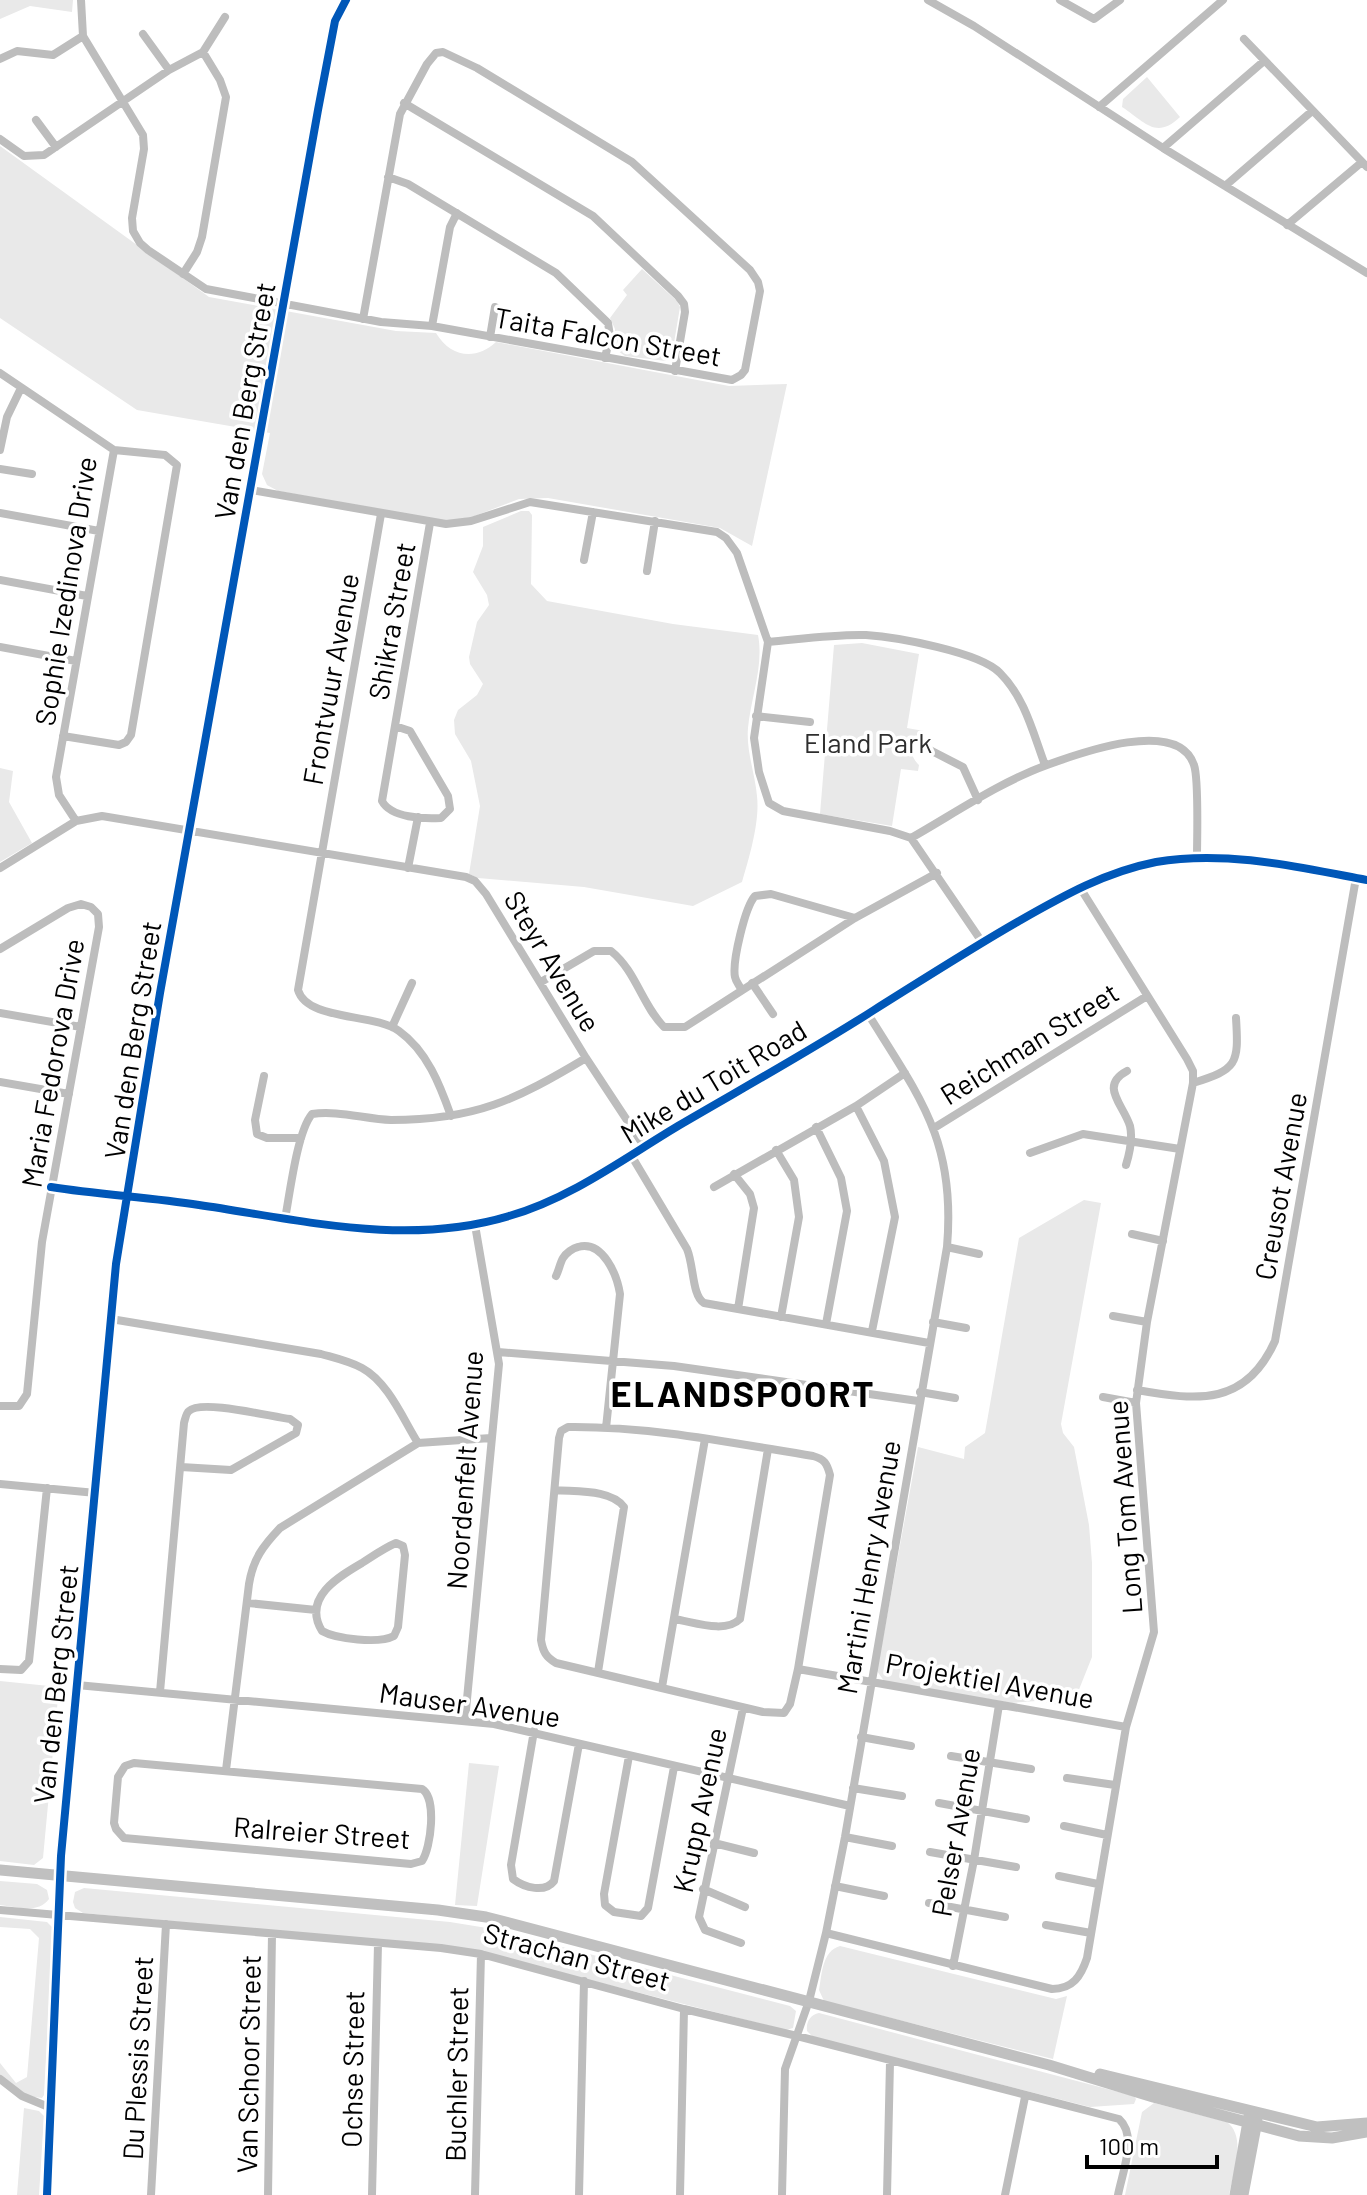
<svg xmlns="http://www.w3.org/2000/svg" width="1367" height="2195" viewBox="0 0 1367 2195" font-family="Barlow,sans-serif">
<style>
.green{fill:#e9e9e9}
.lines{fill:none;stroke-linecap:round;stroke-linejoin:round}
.street{stroke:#bdbdbd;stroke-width:8}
.secondary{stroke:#c0c0c0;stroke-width:11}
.cycleway-casing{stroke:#fff;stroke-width:13}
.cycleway{stroke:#0057b8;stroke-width:8}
.labels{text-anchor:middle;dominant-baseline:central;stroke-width:7;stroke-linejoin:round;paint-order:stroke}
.street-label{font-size:28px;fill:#000;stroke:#fff}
.park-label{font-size:28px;fill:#2e2e2e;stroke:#fff}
.district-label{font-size:36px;font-weight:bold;letter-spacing:2px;fill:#000;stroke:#fff}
</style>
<rect width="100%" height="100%" fill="#fff"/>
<path class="green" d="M 0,0 L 73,0 L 72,12 L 30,6 L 0,19 Z
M 1147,77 L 1180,117 C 1156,140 1145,122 1122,107 L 1123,99 Z
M 0,146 L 209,297 L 396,331 L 436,333 C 450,357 476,361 496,342 L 729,386 L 787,384 L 752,546 L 720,528 L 548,498 L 519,499 L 472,517 L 446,521 L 278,491 L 267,485 L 262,474 L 270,433 L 137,410 L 0,318 Z
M 642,269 L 677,301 L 680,307 L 672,355 L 666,361 L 625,356 L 614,348 L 615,329 L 610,318 L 627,295 L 623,290 Z
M 521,511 L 529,511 L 532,515 L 531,584 L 547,601 L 673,624 L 758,635 C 764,666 751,697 748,728 C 746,751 755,773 757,796 C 760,822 749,858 742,882 L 693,906 L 584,887 L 478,878 L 469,874 L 480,806 L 471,761 L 455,734 L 454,720 L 458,710 L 477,695 L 483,684 L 470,664 L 469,657 L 477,622 L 489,605 L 487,595 L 473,572 L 483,546 L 483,527 Z
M 862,643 L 919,654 L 907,728 L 924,731 L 923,736 C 910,742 908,755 919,765 L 918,771 L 901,769 L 892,826 L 820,814 L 834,645 Z
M 0,768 L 13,771 L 9,802 L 32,843 L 0,862 Z
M 1084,1200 L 1101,1203 L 1061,1424 L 1063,1433 L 1074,1447 L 1089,1525 L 1092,1563 L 1092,1657 L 1072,1707 L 1036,1701 L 1011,1703 L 884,1681 L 877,1671 L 918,1447 L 964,1459 L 965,1447 L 985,1433 L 1019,1238 Z
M 0,1681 L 59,1687 L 43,1858 L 34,1865 L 0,1861 Z
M 469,1763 L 499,1766 L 477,1906 L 455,1905 Z
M 0,1881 L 37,1884 L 47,1890 L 49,1899 C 38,1914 17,1907 0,1905 Z
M 84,1888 L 450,1922 L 493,1929 L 790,2006 L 796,2011 L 793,2028 L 786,2030 L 464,1948 L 83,1913 L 75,1908 L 73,1902 L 75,1892 Z
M 0,1917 L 47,1922 L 53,1928 L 44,2095 L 42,2098 L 27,2096 L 0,2076 L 0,2063 L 16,2083 L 27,2077 L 39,1938 L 30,1929 L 0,1927 Z
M 840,1946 L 1056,1999 L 1067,1996 L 1053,2059 L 824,2001 L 819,1990 C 822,1974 822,1951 840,1946 Z
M 819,2013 L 1134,2096 L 1136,2099 L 1134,2104 L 1090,2107 L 813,2037 L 807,2031 C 806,2022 810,2015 819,2013 Z
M 1154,2103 L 1227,2122 C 1247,2137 1233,2174 1229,2195 L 1125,2195 L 1142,2112 Z
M 24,2108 L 39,2111 L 44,2116 L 39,2195 L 17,2195 Z"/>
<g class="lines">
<path class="street" d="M 81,0 L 83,36 L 143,135 L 144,149 L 132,218 L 133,231 L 140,243 L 148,250 L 206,289 L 381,322 L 432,326 L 732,380 L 741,375 L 745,370 L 760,291 L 758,282 L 750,270 L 632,162 L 477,68 L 443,52 L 436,53 L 427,64 L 400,114 L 363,319
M 928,0 L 974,26 L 1163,148 L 1367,273
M 1060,0 L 1094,19 L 1120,0
M 143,34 L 169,70
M 1244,39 L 1367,167
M 0,59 L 17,51 L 53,55 L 83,36
M 404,103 L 593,216 L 678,296 L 684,304 L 685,312 L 675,371
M 1099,107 L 1223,0
M 36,120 L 56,147
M 0,139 L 24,156 L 44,155 L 169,70 L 203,52 L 225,17
M 1163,148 L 1264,61
M 388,177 L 408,184 L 556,273 L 608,323 L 610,336 L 605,358
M 1225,186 L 1311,112
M 1287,225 L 1362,162
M 183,274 L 197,252 L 202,237 L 226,97 L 220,80 L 203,52
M 432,326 L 450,227 L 457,213
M 490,337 L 495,307
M 0,373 L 114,450 L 165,455 L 177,465 L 131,735 L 126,742 L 119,745 L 63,736
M 0,450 L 7,417 L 21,388
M 0,469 L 32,474
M 251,490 L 446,524 L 471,521 L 530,502 L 717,532 L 726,538 L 737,553 L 768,642 L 754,738 L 759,772 L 769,803 L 783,811 L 890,831 L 911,838 L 982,942
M 0,513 L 99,531
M 381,514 L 298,990 C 307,1021 374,1013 399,1031 C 427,1051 440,1085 451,1116
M 584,560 L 593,512
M 647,571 L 655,521
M 0,580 L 87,596
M 768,642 C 801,639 834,634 866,635 C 896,637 980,652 1000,673 C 1025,698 1033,733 1045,765
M 0,647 L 76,661
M 756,716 L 810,722
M 395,726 L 410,731 L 448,796 L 450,809 L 441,818 C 424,819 391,818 382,801 L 430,523
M 928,749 L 963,767 L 978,800
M 76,821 L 59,795 L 56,777 L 114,450
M 911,838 C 955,813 1000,782 1047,765 C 1080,753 1178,717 1194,765 C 1199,779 1197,838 1197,857
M 0,868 L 76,821 L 102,816 L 466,877 L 475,881 L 486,894 L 586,1058 L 644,1146
M 408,868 L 418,817
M 0,949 L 68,908 L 81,904 L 91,907 L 98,914 L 99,927 L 42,1242 L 27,1394 L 19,1406 L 0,1406
M 541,982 L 594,951 L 611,951 C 636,971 642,1005 664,1027 L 685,1027 L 855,918 L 937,873
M 752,983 L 773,1014
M 741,989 C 739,985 736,982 735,977 C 732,962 745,907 755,896 L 771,894 L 855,918
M 0,1013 L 81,1027
M 392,1027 L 412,983
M 264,1076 L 255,1120 L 257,1134 L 267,1138 L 301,1138
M 0,1082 L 69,1094
M 1193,1083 C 1237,1069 1239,1065 1236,1018
M 856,1106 L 884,1161 L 895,1217 L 872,1331
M 816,1127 L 841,1178 L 847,1211 L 826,1324
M 934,1128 L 1147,996
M 776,1150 L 794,1180 L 799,1217 L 781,1317
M 1030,1153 L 1083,1134 L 1180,1149
M 631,1155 L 687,1249 C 694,1266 692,1296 704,1303 L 929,1343
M 1126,1165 C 1130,1152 1133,1139 1130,1126 C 1123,1104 1099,1086 1127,1071
M 734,1174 L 750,1194 L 754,1208 L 738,1309
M 51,1187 C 101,1195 150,1197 199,1205 C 302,1220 406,1247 509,1216 C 571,1198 623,1159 678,1126 C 743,1088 810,1051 874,1010 C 922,980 970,949 1019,921 C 1063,896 1105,872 1156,862 C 1226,850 1298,867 1367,880
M 714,1187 L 856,1106 L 905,1073
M 285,1219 C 290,1193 297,1132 312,1114 C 337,1110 365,1119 391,1120 C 475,1120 516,1100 586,1058
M 1132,1234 L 1163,1241
M 947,1247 L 979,1254
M 556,1276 C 559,1270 560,1263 563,1258 C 566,1253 573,1248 578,1247 C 603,1240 617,1275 620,1294 L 606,1428
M 1113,1316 L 1147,1322
M 111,1319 L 321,1354 C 335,1358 349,1361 362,1368 C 388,1382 403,1419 418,1443
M 933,1322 L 966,1328
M 498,1352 L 674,1366 L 918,1401
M 1137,1390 C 1198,1401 1246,1406 1275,1341 L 1356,878
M 920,1392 L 955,1398
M 1103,1397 L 1136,1403
M 568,1427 C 649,1426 732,1443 813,1456 C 824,1459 827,1463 830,1475 L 798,1669 L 790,1704 L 784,1713 L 763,1712 L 556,1663 C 546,1657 543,1652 541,1640 L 559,1438 L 561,1431 Z
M 0,1484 L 96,1493
M 555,1490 C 576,1492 611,1489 624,1507 L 598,1672
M 396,1543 L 403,1546 L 405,1555 L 398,1627 L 394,1636 C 379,1644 336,1639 322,1631 C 302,1598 338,1577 362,1563 C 373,1556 384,1548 396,1543 Z
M 248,1603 L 316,1610
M 674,1619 C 694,1622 725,1634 740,1619 L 768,1449
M 0,1669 L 21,1670 L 29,1661 L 47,1488
M 798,1669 L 1126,1727
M 77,1685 L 494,1724 L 850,1806
M 662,1687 L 705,1439
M 160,1692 L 184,1423 C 185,1420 186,1413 189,1411 C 201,1399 272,1417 290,1419 L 298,1425 L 296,1433 L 231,1470 L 181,1467
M 465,1720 L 499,1364 L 475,1225
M 534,1731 L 511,1865 L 513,1879 C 525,1888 545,1893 554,1881 L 579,1744
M 861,1737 L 911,1746
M 629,1756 L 604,1894 L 605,1905 L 614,1912 L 641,1916 L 648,1908 L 674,1767
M 951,1756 L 1031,1769
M 134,1763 L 422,1789 C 437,1798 431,1848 422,1861 L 411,1864 L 124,1838 L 116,1829 L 114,1823 L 118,1777 L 125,1766 Z
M 226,1770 L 249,1584 C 253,1559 263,1546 280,1528 L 418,1443 L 491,1438
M 1067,1778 L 1115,1785
M 853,1788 L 902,1796
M 939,1803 L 1026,1819
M 1064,1826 L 1107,1835
M 845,1837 L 892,1846
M 714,1843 L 754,1853
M 930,1852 L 1016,1867
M 1059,1876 L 1098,1884
M 835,1886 L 884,1896
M 703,1889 L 745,1907
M 929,1903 L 1005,1917
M 0,1910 L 441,1948 L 481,1954 L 684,2009 L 797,2036 L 1119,2119 C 1138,2136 1122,2173 1118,2195
M 1046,1925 L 1091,1933
M 826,1933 L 1052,1989 C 1073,1989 1081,1976 1087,1958 L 1126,1727 L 1154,1632 L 1136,1403 L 1147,1322 L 1193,1083 L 1193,1071 L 1187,1059 L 1079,886
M 741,1943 L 705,1930 L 699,1917 L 743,1708
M 953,1966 L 974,1860 L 999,1705
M 0,2079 L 22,2096 L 51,2108
M 47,2195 L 61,1856 L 116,1264 L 160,993 L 318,110 L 335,21 L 346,0
M 151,2195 L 166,1924
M 268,2195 L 272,1934
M 372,2195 L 378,1944
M 475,2195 L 481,1954
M 579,2195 L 584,1981
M 680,2195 L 684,2009
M 782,2195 L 785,2069 L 809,2001 L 826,1933 L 845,1837 L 947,1247 C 956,1142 921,1099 868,1014
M 887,2195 L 890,2062
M 1005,2195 L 1025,2097"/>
<path class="secondary" d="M 0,1870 L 438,1910 L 486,1917 L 1049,2065 L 1153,2097 L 1299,2136 L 1332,2138 L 1367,2132
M 1100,2074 L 1317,2127 L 1367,2123
M 1235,2195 L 1249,2116
M 1243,2195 L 1257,2121"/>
<defs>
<path id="cycleway" d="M 51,1187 C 101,1195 150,1197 199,1205 C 302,1220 406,1247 509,1216 C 571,1198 623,1159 678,1126 C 743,1088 810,1051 874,1010 C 922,980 970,949 1019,921 C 1063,896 1105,872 1156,862 C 1226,850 1298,867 1367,880
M 47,2195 L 61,1856 L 116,1264 L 160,993 L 318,110 L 335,21 L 346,0"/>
</defs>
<use href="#cycleway" class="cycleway-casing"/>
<use href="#cycleway" class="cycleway"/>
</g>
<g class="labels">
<g class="street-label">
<text transform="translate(608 336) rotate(10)">Taita Falcon Street</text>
<text transform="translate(244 401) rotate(-80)">Van den Berg Street</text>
<text transform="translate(65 591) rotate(-81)">Sophie Izedinova Drive</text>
<text transform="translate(391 621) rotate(-80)">Shikra Street</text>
<text transform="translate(330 679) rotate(-80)">Frontvuur Avenue</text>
<text transform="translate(553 961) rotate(59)">Steyr Avenue</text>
<text transform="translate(132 1040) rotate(-81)">Van den Berg Street</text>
<text transform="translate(1029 1043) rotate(-32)">Reichman Street</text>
<text transform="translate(52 1063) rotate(-80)">Maria Fedorova Drive</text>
<text transform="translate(713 1081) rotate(-31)">Mike du Toit Road</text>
<text transform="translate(1280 1186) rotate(-80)">Creusot Avenue</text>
<text transform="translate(464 1470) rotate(-86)">Noordenfelt Avenue</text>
<text transform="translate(1124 1507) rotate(-94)">Long Tom Avenue</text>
<text transform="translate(868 1567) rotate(-80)">Martini Henry Avenue</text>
<text transform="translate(990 1680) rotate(10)">Projektiel Avenue</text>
<text transform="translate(55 1684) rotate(-84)">Van den Berg Street</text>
<text transform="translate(470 1704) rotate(8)">Mauser Avenue</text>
<text transform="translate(699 1810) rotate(-78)">Krupp Avenue</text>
<text transform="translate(322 1832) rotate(4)">Ralreier Street</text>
<text transform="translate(955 1832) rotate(-80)">Pelser Avenue</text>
<text transform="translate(577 1956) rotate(15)">Strachan Street</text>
<text transform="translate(137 2058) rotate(-87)">Du Plessis Street</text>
<text transform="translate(248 2064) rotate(-89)">Van Schoor Street</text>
<text transform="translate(352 2069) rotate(-89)">Ochse Street</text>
<text transform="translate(456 2074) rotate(-89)">Buchler Street</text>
</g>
<g class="park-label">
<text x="868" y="742">Eland Park</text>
</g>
<g class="district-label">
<text x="743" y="1392">ELANDSPOORT</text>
</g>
</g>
<path d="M1087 2155v12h130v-12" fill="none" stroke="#000000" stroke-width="4"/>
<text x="1099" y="2155" font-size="24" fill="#000000" stroke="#ffffff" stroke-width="6" paint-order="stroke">100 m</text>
</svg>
